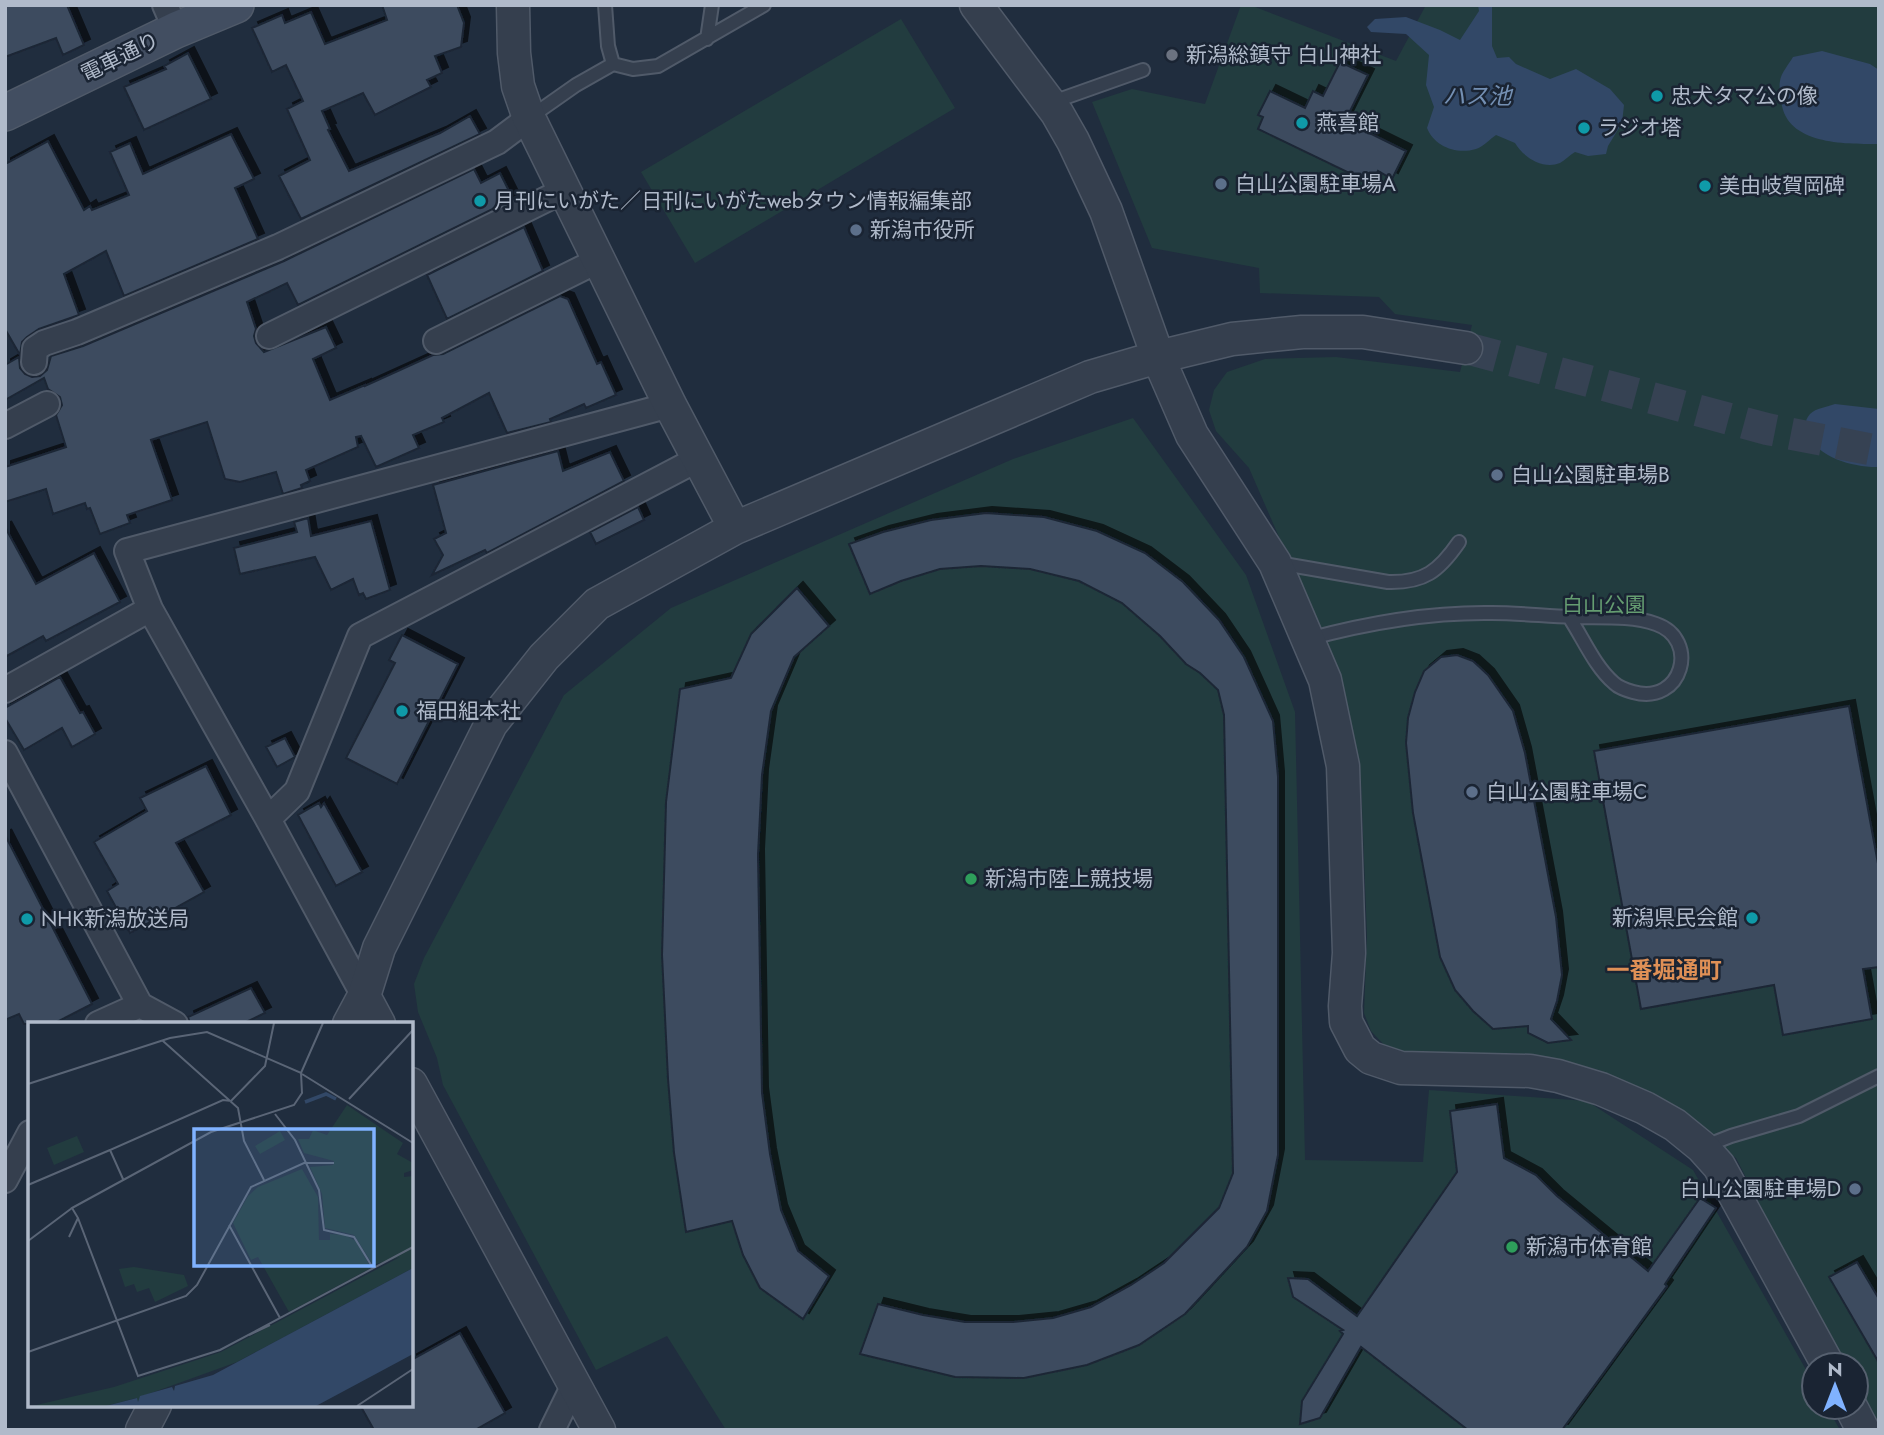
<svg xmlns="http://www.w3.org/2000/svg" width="1884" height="1435" viewBox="0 0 1884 1435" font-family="Jost,'Noto Sans JP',sans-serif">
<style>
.green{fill:#223c3f}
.water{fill:#324867}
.building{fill:#3c4b5e;stroke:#1c2635;stroke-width:2;filter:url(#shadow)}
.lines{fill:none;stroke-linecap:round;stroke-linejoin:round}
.tertiary-tunnel{stroke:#364253;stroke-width:32;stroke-dasharray:32 16;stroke-linecap:butt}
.service-casing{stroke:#505a69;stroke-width:16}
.minor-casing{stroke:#505a69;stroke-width:28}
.tertiary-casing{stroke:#505a69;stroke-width:35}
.secondary-casing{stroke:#505a69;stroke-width:38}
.service{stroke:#353f4e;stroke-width:12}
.minor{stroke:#353f4e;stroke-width:24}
.tertiary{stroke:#353f4e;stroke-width:32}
.secondary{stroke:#424e61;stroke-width:35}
.worship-dot{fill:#6b7280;stroke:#1a2433;stroke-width:2.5}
.culture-dot{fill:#0f9aa8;stroke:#1a2433;stroke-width:2.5}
.service-dot{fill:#5c6f8a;stroke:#1a2433;stroke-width:2.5}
.leisure-dot{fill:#2e9e5b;stroke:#1a2433;stroke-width:2.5}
.labels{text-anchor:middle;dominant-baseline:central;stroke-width:5;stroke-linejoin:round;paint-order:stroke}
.poi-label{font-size:21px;fill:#b0baca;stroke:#1a2433;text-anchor:start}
.street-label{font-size:21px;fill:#b0baca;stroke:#1a2433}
.park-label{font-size:21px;fill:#659d71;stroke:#1a2433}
.water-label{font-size:23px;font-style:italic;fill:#7490b4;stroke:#1a2433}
.neighbourhood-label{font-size:23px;font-weight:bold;fill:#df9056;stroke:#1a2433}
.inset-river{fill:none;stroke:#324867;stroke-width:3.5}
.inset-road{fill:none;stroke:#5a6576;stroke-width:2}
.view{fill:#80b2ff;fill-opacity:0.15;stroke:#80b2ff;stroke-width:3.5}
.inset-edge{fill:none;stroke:#b0baca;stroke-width:3.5}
</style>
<defs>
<filter id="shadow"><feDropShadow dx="6" dy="-6" stdDeviation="0" flood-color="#0009"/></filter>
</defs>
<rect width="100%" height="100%" fill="#202d3e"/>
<path class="green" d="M 1241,5 L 1250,5 L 1396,61 L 1426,5 L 1879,5 L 1879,1420 L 1870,1419 L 1856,1391 L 1856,1365 L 1842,1365 L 1736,1158 L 1680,1111 L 1599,1070 L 1555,1059 L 1513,1053 L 1402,1057 L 1387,1048 L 1371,1031 L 1364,1013 L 1367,936 L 1361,781 L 1340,677 L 1249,468 L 1216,431 L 1209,410 L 1214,390 L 1227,372 L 1265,359 L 1336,357 L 1460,372 L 1472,325 L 1395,314 L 1379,297 L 1260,293 L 1259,268 L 1152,248 L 1092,102 L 1132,89 L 1205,104 Z
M 901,19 L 955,108 L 695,263 L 641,172 Z
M 1133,418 L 1246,575 L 1295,712 L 1305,1160 L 1423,1162 L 1429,1090 L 1587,1101 L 1693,1170 L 1814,1384 L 1814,1407 L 1827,1407 L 1840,1430 L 726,1430 L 667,1336 L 596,1370 L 443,1085 L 437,1058 L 418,1012 L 414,984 L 424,958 L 564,695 L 671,608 L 1013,459 Z"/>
<path class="water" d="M 1478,5 L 1492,5 L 1492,46 L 1497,58 L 1509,57 L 1516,64 L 1550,79 L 1576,69 L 1610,89 L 1624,105 L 1622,123 L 1608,146 L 1606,154 L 1588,156 L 1575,152 C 1570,155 1565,160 1560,163 C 1543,170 1523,157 1515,143 L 1496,135 C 1490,139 1483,147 1476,149 C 1456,155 1434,146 1427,128 L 1434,107 L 1426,85 L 1429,55 L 1406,34 L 1371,32 L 1367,27 L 1375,19 L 1406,17 L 1440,30 L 1460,40 L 1479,11 Z
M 1822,51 L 1870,64 L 1879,70 L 1879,144 C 1844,144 1783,145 1781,98 C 1780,93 1779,86 1780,81 C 1781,73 1789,64 1793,57 Z
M 1835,404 L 1879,409 L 1879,467 C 1856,468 1817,458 1808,434 C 1805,427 1804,421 1810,414 C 1816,408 1827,407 1835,404 Z"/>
<path class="building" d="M 5,5 L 67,5 L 84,45 L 63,55 L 56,38 L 5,57 Z
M 382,5 L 457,5 L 464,23 L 461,47 L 435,56 L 442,73 L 427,80 L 431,87 L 375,115 L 363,93 L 322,111 L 330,129 L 328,130 L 349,171 L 440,133 L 470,116 L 480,134 L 301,219 L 279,176 L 310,160 L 287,109 L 303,101 L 286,65 L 272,72 L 252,28 L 282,15 L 285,23 L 311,12 L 325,44 L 387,20 Z
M 188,53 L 211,99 L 144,130 L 124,87 L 166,69 L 164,66 Z
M 1340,62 L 1368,75 L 1345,121 L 1406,151 L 1392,179 L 1378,171 L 1372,184 L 1258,129 L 1263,117 L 1258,115 L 1270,91 L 1305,108 L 1313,91 L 1323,96 Z
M 231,134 L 254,179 L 235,188 L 258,239 L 124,296 L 106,251 L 64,274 L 79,315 L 39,329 L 27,337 L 22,342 L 20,355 L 5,329 L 5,164 L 48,141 L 84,210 L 90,206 L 92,210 L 129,195 L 110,152 L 130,143 L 143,174 Z
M 474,169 L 481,183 L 500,173 L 513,199 L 298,305 L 287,283 L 247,302 L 256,329 L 254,336 L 256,343 L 264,352 L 326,327 L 336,348 L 313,359 L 330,400 L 365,385 L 365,386 L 433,355 L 443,354 L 560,296 L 568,299 L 597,364 L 601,362 L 616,395 L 586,408 L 584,404 L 550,419 L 551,422 L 507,433 L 489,393 L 442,418 L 444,422 L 413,435 L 419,448 L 376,467 L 361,436 L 356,437 L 358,447 L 306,470 L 310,481 L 301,485 L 302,488 L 283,494 L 276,472 L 240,482 L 225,479 L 207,422 L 151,440 L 172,500 L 127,515 L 130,523 L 100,534 L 90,508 L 87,509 L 85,503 L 53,514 L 46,489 L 5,502 L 5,467 L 66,447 L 56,415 L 62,405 L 60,397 L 48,389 L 44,378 L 5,400 L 5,365 L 19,357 L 20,368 L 25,374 L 32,377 L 40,376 L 47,370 L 51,356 L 83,346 L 284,261 Z
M 524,227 L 543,271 L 447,319 L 427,275 Z
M 558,451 L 563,471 L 610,452 L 624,481 L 487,553 L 485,550 L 432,575 L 443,555 L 434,539 L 446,533 L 433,485 Z
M 638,507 L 644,520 L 596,544 L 590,532 Z
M 986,513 L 1044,517 L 1097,531 L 1145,553 L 1183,582 L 1219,620 L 1244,657 L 1273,721 L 1278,777 L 1278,1155 L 1267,1211 L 1247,1247 L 1185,1314 L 1139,1345 L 1087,1365 L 1024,1378 L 955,1377 L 860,1354 L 878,1304 L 923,1315 L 965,1322 L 1013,1322 L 1053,1318 L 1091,1307 L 1131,1285 L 1164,1263 L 1219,1208 L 1233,1173 L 1224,715 L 1218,690 L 1200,673 L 1186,664 L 1160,636 L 1122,603 L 1079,581 L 1030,569 L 981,566 L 940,569 L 901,581 L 870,594 L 849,544 L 883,532 L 931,520 Z
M 308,518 L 311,536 L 371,521 L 390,590 L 366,599 L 363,593 L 359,595 L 353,579 L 331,590 L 315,557 L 240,574 L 234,548 L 297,532 L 294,522 Z
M 5,527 L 36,584 L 94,553 L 120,602 L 46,641 L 43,636 L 5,657 Z
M 797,588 L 829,626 L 794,657 L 771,711 L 762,775 L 758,855 L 762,1093 L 770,1154 L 781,1210 L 798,1251 L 829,1276 L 803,1319 L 760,1288 L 743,1255 L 732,1221 L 686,1232 L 674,1153 L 668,1079 L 662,955 L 666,802 L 680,689 L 731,678 L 751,634 Z
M 402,635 L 458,664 L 397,784 L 346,758 L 395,663 L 389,660 Z
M 1457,655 L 1473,661 L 1488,675 L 1513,711 L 1525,753 L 1556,917 L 1562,975 L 1557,1001 L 1551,1019 L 1571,1040 L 1548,1043 L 1528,1033 L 1528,1026 L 1493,1029 L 1473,1011 L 1455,990 L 1440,957 L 1413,813 L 1406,743 L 1408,718 L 1415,692 L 1424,671 L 1441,657 Z
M 60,677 L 80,713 L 83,712 L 95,734 L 72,747 L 62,728 L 24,750 L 5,718 L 5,708 Z
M 1849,706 L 1879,869 L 1879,967 L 1863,969 L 1872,1019 L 1783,1035 L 1774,985 L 1641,1009 L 1594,751 Z
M 285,738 L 295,757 L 277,767 L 266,747 Z
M 206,766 L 231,815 L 176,843 L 204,892 L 130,933 L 107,891 L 118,884 L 94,842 L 147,811 L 140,798 Z
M 319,803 L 321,807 L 324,803 L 362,872 L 336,886 L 298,815 Z
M 5,835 L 92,1004 L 53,1024 L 24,1024 L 19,1014 L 5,1020 Z
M 251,988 L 265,1013 L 242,1024 L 190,1024 L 188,1017 Z
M 1497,1104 L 1504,1158 L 1536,1175 L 1557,1196 L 1648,1271 L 1700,1198 L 1716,1208 L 1665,1284 L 1667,1286 L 1562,1430 L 1468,1430 L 1361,1347 L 1320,1418 L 1300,1424 L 1302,1401 L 1343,1334 L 1340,1331 L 1343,1330 L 1293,1297 L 1288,1278 L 1308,1279 L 1357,1316 L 1457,1172 L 1450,1111 Z
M 1857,1262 L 1879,1299 L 1879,1363 L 1829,1277 Z
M 460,1333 L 505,1413 L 475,1430 L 374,1430 L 360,1405 L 411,1405 L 411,1360 Z"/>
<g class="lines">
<path class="tertiary-tunnel" d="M 1466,348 L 1767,429 L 1879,451"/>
<defs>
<path id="service" d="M 605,5 L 608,46 L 613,64
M 707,39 L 712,5
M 1050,103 L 1143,70
M 529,118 L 576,85 L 613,64 L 633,69 L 658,66 L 764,5
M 1278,563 L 1388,582 C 1424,583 1439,571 1459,542
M 1308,639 C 1367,623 1430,612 1492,613 C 1518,613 1545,616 1572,617 C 1599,618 1630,615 1656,624 C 1700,639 1683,706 1633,692 C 1626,690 1619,688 1614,683 C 1595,667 1583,638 1569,617
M 1703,1147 L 1731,1136 L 1799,1116 L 1879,1076"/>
<path id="minor" d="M 165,5 L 176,30
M 269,336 L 563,191
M 436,341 L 599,260
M 34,362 L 35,349 L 44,343 L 77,332 L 278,247 L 497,142 L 529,118
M 5,426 L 47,404
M 150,609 L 127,551 L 670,405
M 5,690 L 150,609 L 268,819 L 364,996
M 5,753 L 140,1005
M 268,819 L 297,791 L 360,636 L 698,459
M 98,1024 L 140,1005 L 175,1024
M 5,1180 L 30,1133
M 552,1430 L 574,1385"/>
<path id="tertiary" d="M 513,5 L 514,53 L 518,86 L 529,118 L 670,405 L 735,528
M 976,5 L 1057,113 L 1073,141 L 1106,211 L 1158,357 L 1192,435 L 1275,563 L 1325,680 L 1343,766 L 1349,953 L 1345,1006 L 1346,1022 L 1360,1049 L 1371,1058 L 1401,1068 L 1530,1071 L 1558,1076 L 1601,1089 L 1645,1108 L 1675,1125 L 1702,1147 L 1719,1166 L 1828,1365
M 364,996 L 379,1024
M 349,1024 L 364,996 L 379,948 L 491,724 L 544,657 L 597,604 L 735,528 L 1090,377 L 1158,357 L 1232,339 L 1302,332 L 1363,332 L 1466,348
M 411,1084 L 599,1430
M 1851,1407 L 1863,1430
M 142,1430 L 155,1405"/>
<path id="secondary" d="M 5,113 L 176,30 L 236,5"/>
</defs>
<use href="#service" class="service-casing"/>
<use href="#minor" class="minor-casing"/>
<use href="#tertiary" class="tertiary-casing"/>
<use href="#secondary" class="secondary-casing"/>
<use href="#service" class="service"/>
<use href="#minor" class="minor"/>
<use href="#tertiary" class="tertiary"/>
<use href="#secondary" class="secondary"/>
</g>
<circle class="worship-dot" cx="1172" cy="55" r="7"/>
<g class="culture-dot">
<circle cx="1657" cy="96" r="7"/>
<circle cx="1302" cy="123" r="7"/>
<circle cx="1584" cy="128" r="7"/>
<circle cx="1705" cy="186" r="7"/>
<circle cx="480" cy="201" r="7"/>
<circle cx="402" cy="711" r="7"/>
<circle cx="1752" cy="918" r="7"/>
<circle cx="27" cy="919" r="7"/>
</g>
<g class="service-dot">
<circle cx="1221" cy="184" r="7"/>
<circle cx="856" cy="230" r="7"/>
<circle cx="1497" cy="475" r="7"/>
<circle cx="1472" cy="792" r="7"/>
<circle cx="1855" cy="1189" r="7"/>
</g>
<g class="leisure-dot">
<circle cx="971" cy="879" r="7"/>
<circle cx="1512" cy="1247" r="7"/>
</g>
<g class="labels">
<g class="poi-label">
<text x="1186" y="55">新潟総鎮守 白山神社</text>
<text x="1671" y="96">忠犬タマ公の像</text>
<text x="1316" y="123">燕喜館</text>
<text x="1598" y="128">ラジオ塔</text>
<text x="1235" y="184">白山公園駐車場A</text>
<text x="1719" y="186">美由岐賀岡碑</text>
<text x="494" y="201">月刊にいがた／日刊にいがたwebタウン情報編集部</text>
<text x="870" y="230">新潟市役所</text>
<text x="1511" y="475">白山公園駐車場B</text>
<text x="416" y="711">福田組本社</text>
<text x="1486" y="792">白山公園駐車場C</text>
<text x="985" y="879">新潟市陸上競技場</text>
<text x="1738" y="918" text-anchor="end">新潟県民会館</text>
<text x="41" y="919">NHK新潟放送局</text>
<text x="1841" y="1189" text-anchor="end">白山公園駐車場D</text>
<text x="1526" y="1247">新潟市体育館</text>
</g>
<g class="street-label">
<text transform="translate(120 57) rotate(-26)">電車通り</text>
</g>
<g class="park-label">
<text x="1604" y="605">白山公園</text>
</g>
<g class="water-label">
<text x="1477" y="96">ハス池</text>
</g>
<g class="neighbourhood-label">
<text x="1664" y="970">一番堀通町</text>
</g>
</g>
<g transform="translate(28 1022)">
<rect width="385" height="385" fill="#202d3e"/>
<path d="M 319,83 L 375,121 L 369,132 L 385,141 L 385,148 L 376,151 L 376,155 L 385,154 L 385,246 L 209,340 L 112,375 L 110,380 L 108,376 L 78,384 L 4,384 L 86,365 L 193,330 L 372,235 L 345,243 L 326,213 L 297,206 L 294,172 L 282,145 L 305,143 L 306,139 L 276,131 L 270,117 L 281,117 L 285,108 L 299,113 ZM 252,109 L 257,118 L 232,132 L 227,124 ZM 49,114 L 56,130 L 26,143 L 19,126 ZM 274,147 L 290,175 L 291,218 L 302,218 L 302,212 L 317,213 L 328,219 L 343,246 L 261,290 L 230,235 L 223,238 L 205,201 L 220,174 L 230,165 ZM 106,245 L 156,253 L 160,264 L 127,280 L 121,266 L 109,270 L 106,262 L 97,265 L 91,247 Z" fill="#223c3f"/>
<path d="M 385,246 L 385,332 L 288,384 L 78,384 L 109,376 L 110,380 L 112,374 L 144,365 L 146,369 L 147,364 L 185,353 Z" fill="#324867"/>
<path class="inset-river" d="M 277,80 L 298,72 L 308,77"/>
<path class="inset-road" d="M 135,19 L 210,86 L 216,119 L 236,158M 274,52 L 385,121M 0,62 L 142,16 L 179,10 L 273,51 L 295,1M 321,77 L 385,8M 247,92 L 267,118 L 291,168 L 296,208 L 326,215 L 345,246M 95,157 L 82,128 L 195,78 L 203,79 L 237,44 L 246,1M 0,163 L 82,128M 50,196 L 110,354 L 192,328 L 385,225M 201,203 L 252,296M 41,215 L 50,196 L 44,186 L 183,110 L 266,83 L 274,71 L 273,51M 0,219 L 44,186M 221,313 L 242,303M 0,330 L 158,274 L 169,263 L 223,165 L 276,141 L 306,141M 329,384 L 385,347"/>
<path class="view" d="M 166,107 L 346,107 L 346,244 L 166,244 Z"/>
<rect width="385" height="385" class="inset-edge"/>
</g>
<rect width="1884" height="1435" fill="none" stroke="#b0baca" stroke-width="14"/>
<g transform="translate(1835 1386)"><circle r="33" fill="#1a2433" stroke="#56606f" stroke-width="2"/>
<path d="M0-5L12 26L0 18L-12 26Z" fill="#80b2ff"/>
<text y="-10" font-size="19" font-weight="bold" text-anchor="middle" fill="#b0baca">N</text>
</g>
</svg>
